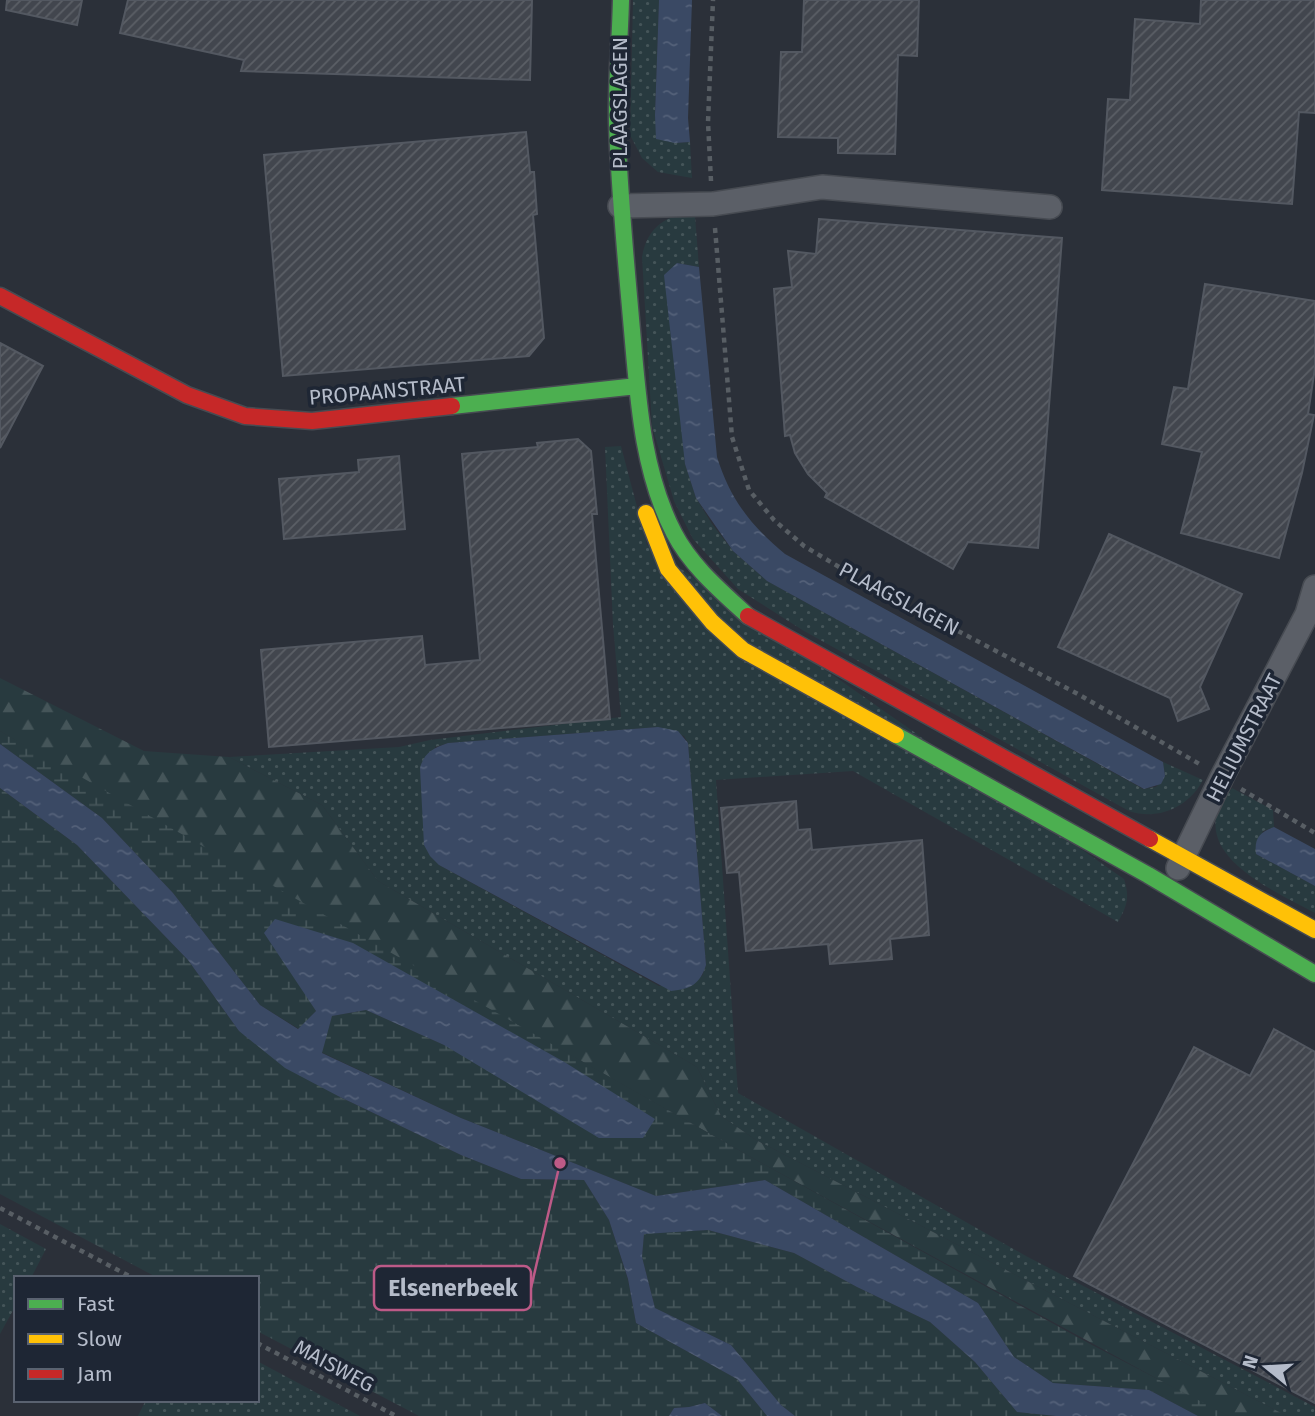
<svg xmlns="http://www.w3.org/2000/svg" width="1315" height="1416" viewBox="0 0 1315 1416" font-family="'Fira Sans',sans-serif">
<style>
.grass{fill:url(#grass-dots);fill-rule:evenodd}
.forest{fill:url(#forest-firs)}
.wetland{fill:url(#wetland-marsh)}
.water{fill:url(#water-ripples)}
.building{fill:url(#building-hatch);stroke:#535861;stroke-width:2}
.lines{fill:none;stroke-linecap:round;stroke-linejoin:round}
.street-casing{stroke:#474b52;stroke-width:26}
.fast-casing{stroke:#474b52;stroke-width:19}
.slow-casing{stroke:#474b52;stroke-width:19}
.jam-casing{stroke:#474b52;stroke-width:19}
.path{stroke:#585e64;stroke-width:4.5;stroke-dasharray:5 5;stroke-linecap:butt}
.street{stroke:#5b5f67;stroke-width:23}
.fast{stroke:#4caf50;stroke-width:16}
.slow{stroke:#ffc107;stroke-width:16}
.jam{stroke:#c62828;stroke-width:16}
.labels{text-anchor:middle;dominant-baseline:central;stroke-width:7;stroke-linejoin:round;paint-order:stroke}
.street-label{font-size:21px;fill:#b5bcca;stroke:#1e2634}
.leader{fill:none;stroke:#bd5a87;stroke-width:2.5}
.callout-dot{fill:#bd5a87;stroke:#1e2634;stroke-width:2.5}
.callout{fill:#1e2634;stroke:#bd5a87;stroke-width:2.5}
.callout-label{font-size:23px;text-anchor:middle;font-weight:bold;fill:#b5bcca}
</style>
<defs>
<pattern id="grass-dots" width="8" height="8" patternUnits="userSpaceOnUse" patternTransform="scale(1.75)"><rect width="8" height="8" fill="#283a3f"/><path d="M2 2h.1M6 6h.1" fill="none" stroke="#455559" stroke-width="1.8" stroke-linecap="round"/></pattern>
<pattern id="forest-firs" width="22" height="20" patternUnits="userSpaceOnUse" patternTransform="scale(1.75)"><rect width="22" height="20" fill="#283a3f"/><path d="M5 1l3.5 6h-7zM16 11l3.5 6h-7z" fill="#455559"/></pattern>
<pattern id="wetland-marsh" width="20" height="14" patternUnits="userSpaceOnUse" patternTransform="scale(1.75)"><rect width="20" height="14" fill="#283a3f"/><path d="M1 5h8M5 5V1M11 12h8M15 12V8" fill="none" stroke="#455559"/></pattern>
<pattern id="water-ripples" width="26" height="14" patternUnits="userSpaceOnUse" patternTransform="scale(1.75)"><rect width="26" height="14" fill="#3a4964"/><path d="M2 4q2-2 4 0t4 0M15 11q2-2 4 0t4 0" fill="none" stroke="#546179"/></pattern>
<pattern id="building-hatch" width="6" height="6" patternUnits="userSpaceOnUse" patternTransform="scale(1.75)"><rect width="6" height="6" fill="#42464e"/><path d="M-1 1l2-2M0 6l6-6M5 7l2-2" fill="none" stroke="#5b5f66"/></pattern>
</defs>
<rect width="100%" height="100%" fill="#2b3039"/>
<path class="grass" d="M 633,0 L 659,0 L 655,115 L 675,143 L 690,142 L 692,178 L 658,172 L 642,158 L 630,135 Z
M 689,212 L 695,216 L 699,267 L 677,263 L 685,464 L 696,498 L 712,524 L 733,551 L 767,581 L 1143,789 L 1156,787 L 1165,776 L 1163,762 L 1203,780 C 1189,807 1158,821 1129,811 L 804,631 L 738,589 L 693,539 L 674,501 L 652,426 L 642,257 C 647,229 662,218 689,212 Z
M 621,446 L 647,545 L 1124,879 C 1130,897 1127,906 1118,922 L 853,771 L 716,780 L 738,1093 L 1026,1256 L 1315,1407 L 1315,1416 L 1287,1416 L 756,1140 L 721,1116 L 697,1067 L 378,881 L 322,805 L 229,757 L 399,747 L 430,740 L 621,717 L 613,625 L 605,447 ZM 658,727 L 684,736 L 688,743 L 706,965 L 702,976 L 659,986 L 439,865 L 435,747 L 448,743 Z
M 1232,788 L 1273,810 L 1274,827 L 1263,831 L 1256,854 L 1315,886 L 1315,913 C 1273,890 1177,850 1232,788 Z
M 0,1224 L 46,1249 L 31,1278 L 16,1278 L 16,1305 L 0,1334 Z
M 257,1361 L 360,1416 L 138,1416 L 146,1400 L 257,1400 Z"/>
<path class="forest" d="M 0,678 L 144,751 L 229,757 L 322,805 L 378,881 L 697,1067 L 721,1116 L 756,1140 L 1287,1416 L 1229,1416 L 1198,1401 L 758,1161 L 73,774 L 0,731 Z"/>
<path class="wetland" d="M 0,731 L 758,1161 L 1092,1345 L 1229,1416 L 1198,1416 L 1149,1390 L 1053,1383 L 1014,1357 L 978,1303 L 765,1180 L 656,1196 L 461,1118 L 321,1052 L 332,1016 L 366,1010 L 444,1045 L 566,1063 L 303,990 L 316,1011 L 299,1029 L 260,1005 L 173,893 L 102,818 L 0,744 Z
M 0,788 L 77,845 L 188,960 L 239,1031 L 338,1096 L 461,1155 L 521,1179 L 584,1180 L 609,1220 L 628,1280 L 636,1323 L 737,1379 L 767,1416 L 722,1416 L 705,1403 L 689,1407 L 674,1408 L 669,1416 L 419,1416 L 257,1331 L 257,1278 L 158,1278 L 0,1194 Z
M 708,1230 L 794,1253 L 857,1287 L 930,1322 L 975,1362 L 1017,1412 L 1056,1416 L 795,1416 L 781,1405 L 731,1345 L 655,1308 L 642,1257 L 644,1233 Z"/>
<path class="water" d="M 659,0 L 692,0 L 688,118 L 690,142 L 675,143 L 656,139 L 655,115 Z
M 677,263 L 699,267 L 717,457 C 730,499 751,526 785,554 L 1163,762 L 1165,776 L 1161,784 L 1144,789 L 767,581 L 733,551 L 696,498 L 685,464 L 664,275 Z
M 658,727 L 678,731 L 688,743 L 706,965 C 700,984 691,989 671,991 L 439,865 L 430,856 L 424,845 L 420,768 C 424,753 433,748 448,743 Z
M 0,744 L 102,818 L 173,893 L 260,1005 L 298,1029 L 316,1011 L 264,933 L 275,919 L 353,943 L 566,1063 L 655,1119 L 643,1138 L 599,1138 L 444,1045 L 366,1010 L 332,1016 L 322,1053 L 461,1118 L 656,1196 L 765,1180 L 978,1303 L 1014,1357 L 1053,1383 L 1149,1390 L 1198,1416 L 1056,1416 L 1017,1412 L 975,1362 L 930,1322 L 857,1287 L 794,1253 L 708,1230 L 644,1234 L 642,1257 L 655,1308 L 731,1345 L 781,1405 L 795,1416 L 767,1416 L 737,1379 L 636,1323 L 628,1279 L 609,1220 L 584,1180 L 521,1179 L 461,1155 L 338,1096 L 285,1068 L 239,1031 L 188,960 L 77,845 L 0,788 Z
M 1274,827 L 1315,849 L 1315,886 L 1256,854 C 1254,838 1260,832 1274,827 Z
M 705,1403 L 722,1416 L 669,1416 L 674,1408 L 689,1407 Z"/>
<path class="building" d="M 7,0 L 82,0 L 77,25 L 6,10 Z
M 128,0 L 532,0 L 530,80 L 241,71 L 244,60 L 120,33 Z
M 804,0 L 919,0 L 917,56 L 898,55 L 895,154 L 838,153 L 838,138 L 778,137 L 781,52 L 802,52 Z
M 1201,0 L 1315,0 L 1315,113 L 1299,112 L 1292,204 L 1102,190 L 1108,99 L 1130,100 L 1135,19 L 1200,24 Z
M 526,132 L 530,172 L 534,172 L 537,214 L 533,215 L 544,338 L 529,356 L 283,376 L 264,155 Z
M 819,219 L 1062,238 L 1038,548 L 968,542 L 953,569 L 825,497 L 827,493 L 808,474 L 795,453 L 790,435 L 785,436 L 774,289 L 792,287 L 788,251 L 816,254 Z
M 1205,284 L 1315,301 L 1315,368 L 1308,414 L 1314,415 L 1302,473 L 1279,558 L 1181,533 L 1202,452 L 1162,444 L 1174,387 L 1188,389 Z
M 0,343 L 43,366 L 0,448 Z
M 578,439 L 591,451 L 597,514 L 592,514 L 610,719 L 269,747 L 261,650 L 422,636 L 425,665 L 480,660 L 462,454 L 538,447 L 537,443 Z
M 399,456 L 405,529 L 284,539 L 279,479 L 359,472 L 358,460 Z
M 1109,534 L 1242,594 L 1200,687 L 1209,709 L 1178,721 L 1170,698 L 1058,647 Z
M 796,801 L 798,830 L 810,829 L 812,850 L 922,840 L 929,935 L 890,939 L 892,959 L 830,964 L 828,944 L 746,951 L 739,872 L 727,873 L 721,808 Z
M 1274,1029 L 1315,1052 L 1315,1403 L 1074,1276 L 1194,1047 L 1250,1076 Z"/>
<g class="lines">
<defs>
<path id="street" d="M 620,206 L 713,204 L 822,187 L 1050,207
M 1178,868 L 1222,777 L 1307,614 L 1315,587"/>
<path id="fast" d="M 621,0 C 620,41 616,82 617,123 C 619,192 626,261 632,330 C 638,398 642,471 674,533 C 691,566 721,591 748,616
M 452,406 L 637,386
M 896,735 L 1148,875 L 1315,974"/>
<path id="slow" d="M 646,513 L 668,569 L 712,622 L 743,650 L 896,735
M 1150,839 L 1315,930"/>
<path id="jam" d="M 0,296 L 187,395 L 245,416 L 312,421 L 452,406
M 748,616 L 1150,839"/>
</defs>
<use href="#street" class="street-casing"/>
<use href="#fast" class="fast-casing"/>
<use href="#slow" class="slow-casing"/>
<use href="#jam" class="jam-casing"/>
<path class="path" d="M 711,181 L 708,122 L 713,0
M 715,228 L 732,437 L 749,490 L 774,520 L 804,546 L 861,580 L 1076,693 L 1203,766
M 1241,789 L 1315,833
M 0,1208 L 133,1278
M 257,1343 L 396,1416"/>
<use href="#street" class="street"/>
<use href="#fast" class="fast"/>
<use href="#slow" class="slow"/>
<use href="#jam" class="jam"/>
</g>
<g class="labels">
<g class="street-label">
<text transform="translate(620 103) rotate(-90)">PLAAGSLAGEN</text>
<text transform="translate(387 391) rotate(-5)">PROPAANSTRAAT</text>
<text transform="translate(899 599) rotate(28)">PLAAGSLAGEN</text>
<text transform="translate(1244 738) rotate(-63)">HELIUMSTRAAT</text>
<text transform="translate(334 1366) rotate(28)">MAISWEG</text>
</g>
</g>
<path class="leader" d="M560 1163L531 1288"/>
<circle class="callout-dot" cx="560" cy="1163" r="7"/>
<rect class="callout" x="374" y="1266" width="157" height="44" rx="7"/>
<g class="callout-label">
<text x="453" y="1296">Elsenerbeek</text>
</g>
<rect x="14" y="1276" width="245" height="126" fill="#1e2634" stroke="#5a6270" stroke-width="2"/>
<rect x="28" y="1299" width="35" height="10" fill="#4caf50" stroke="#5a6270" stroke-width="2"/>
<text x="77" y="1311" font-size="21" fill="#b5bcca">Fast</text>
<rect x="28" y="1334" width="35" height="10" fill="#ffc107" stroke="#5a6270" stroke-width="2"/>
<text x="77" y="1346" font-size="21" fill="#b5bcca">Slow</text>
<rect x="28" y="1369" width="35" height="10" fill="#c62828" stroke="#5a6270" stroke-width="2"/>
<text x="77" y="1381" font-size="21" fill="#b5bcca">Jam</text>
<g transform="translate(1266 1367) rotate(288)" stroke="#1e2634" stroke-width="5" paint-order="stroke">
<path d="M0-5L12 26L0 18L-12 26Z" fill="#b5bcca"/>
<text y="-10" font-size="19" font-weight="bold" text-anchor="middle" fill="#b5bcca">N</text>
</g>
</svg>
